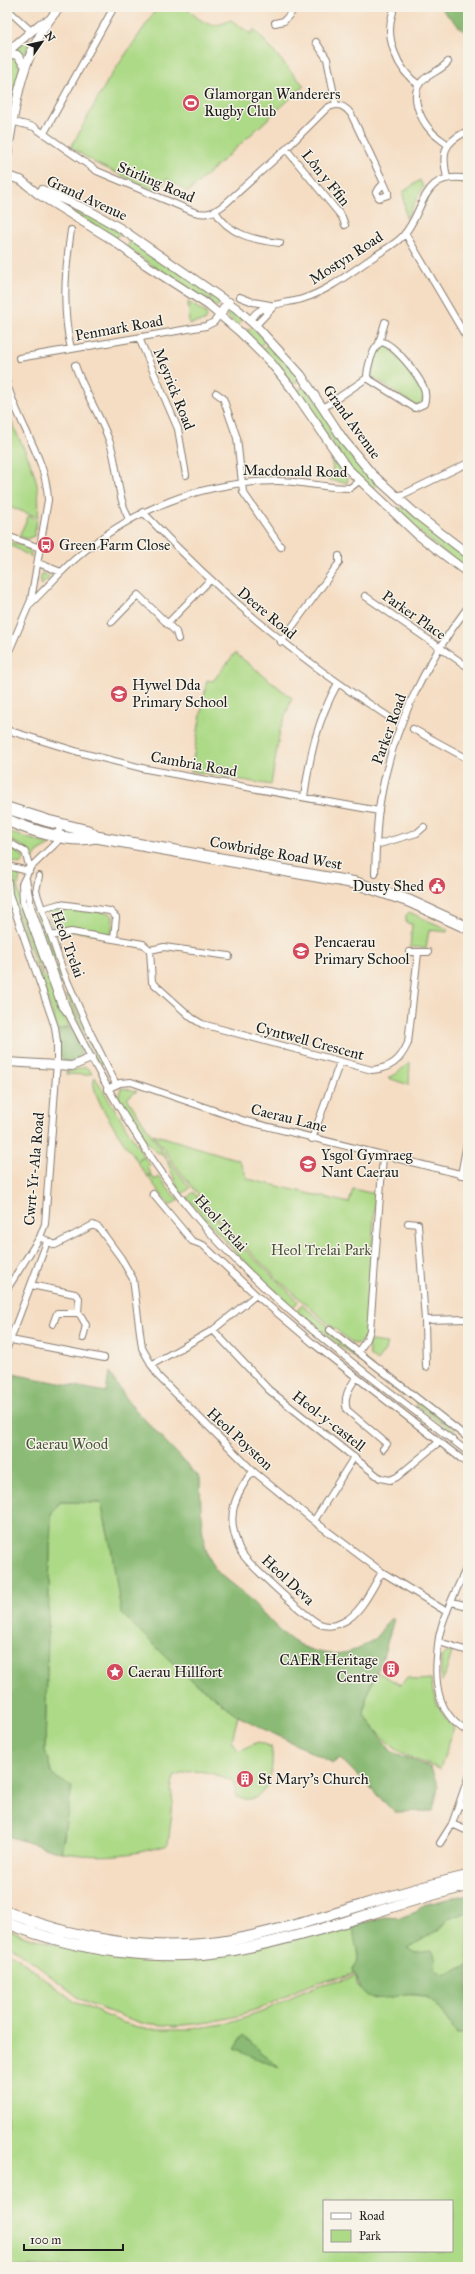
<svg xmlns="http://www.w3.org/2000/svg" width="475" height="2274" viewBox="0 0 475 2274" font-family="'IM FELL Great Primer',serif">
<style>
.green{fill:#adda87;stroke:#647b52;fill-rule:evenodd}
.forest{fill:#8aba74;stroke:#536b48}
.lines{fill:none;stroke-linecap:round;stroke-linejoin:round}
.minor-casing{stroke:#887c70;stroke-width:8}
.tertiary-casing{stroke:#887c70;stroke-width:10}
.primary-casing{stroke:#887c70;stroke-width:12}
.trunk-casing{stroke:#887c70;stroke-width:13}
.minor{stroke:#fff;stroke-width:6}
.tertiary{stroke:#fff;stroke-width:8}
.primary{stroke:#fff;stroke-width:10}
.trunk{stroke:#fff;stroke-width:11}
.labels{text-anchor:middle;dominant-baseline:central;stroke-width:3;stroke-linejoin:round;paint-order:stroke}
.poi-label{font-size:15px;fill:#1c1c1c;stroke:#f7f3e8;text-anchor:start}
.street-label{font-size:15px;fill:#1c1c1c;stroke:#f7f3e8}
.park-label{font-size:15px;fill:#48553c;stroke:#f7f3e8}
</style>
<rect width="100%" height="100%" fill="#f7f3e8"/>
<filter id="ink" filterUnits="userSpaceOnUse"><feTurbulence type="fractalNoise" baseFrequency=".025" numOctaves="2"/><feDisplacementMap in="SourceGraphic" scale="8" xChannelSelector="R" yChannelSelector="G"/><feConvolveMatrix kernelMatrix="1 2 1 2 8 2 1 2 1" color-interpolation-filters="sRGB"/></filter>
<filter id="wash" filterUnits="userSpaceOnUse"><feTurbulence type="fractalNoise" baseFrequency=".012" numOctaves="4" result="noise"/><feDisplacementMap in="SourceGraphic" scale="16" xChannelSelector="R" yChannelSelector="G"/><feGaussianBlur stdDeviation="0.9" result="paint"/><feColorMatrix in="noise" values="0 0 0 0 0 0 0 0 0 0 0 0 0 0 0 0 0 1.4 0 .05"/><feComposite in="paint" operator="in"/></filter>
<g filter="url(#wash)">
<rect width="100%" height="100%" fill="#f5ddc3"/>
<path class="green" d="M 158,7 L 185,7 C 201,21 210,31 231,20 L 251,34 L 254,29 L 304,86 L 188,192 L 167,179 L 158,192 L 95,163 L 71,147 L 108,80 Z
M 29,39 L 26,55 L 15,50 L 29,38 Z
M 7,57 L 14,57 C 23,68 20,78 14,90 L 7,94 Z
M 420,180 L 423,187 L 406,219 L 403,192 Z
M 73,208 L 94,217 L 119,231 L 119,235 L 115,238 L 71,211 Z
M 130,241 L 132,241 L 212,293 L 206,302 L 127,248 Z
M 213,294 L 221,301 L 218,307 L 208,303 Z
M 188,302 L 206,313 L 207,317 L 205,321 L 189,324 Z
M 232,310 L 241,317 L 242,321 L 237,325 L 227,316 L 227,312 Z
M 252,328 L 267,340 L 259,347 L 247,333 L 248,329 Z
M 269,343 L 299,377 L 296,383 L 293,383 L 261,350 Z
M 382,345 L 389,347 L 421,386 L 423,393 L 422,403 L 417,405 L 413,404 L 371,376 C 369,368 375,349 382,345 Z
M 306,387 L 378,483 L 371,491 L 349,468 L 298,393 L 300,388 Z
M 7,410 C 21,450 43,471 38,517 L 7,506 Z
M 331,458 L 348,478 L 347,483 L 329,480 L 328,477 C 335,471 332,465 331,458 Z
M 392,508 L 406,508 L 468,557 L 468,570 L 437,547 Z
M 29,515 L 37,520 L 34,536 L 27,539 L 19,536 Z
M 12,542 C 20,545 32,546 31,557 L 10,545 Z
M 42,573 L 50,577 L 41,585 L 40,584 Z
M 235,653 L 292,698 L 280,730 L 271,785 L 191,771 L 207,680 L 213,681 Z
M 8,832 L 50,845 L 37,853 L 32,861 L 27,849 L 9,839 Z
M 7,847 L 23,856 L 23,860 L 21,864 L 7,861 Z
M 9,871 L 17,873 L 20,877 L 18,886 L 11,892 L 11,888 L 15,884 L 15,879 L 10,877 Z
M 18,888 L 22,905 L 38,951 L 36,952 L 40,964 L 36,966 L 11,894 Z
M 34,898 L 56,959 L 52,961 L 31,900 Z
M 56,906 L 109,913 L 113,916 L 112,933 C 107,936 62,930 54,928 L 47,910 Z
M 409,912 L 447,929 L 447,932 L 429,930 L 426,948 L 410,947 L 412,924 L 406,923 L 406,915 Z
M 59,966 L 67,987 L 63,989 L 55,968 Z
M 40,967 L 44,978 L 47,977 L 69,1027 L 58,1030 L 37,968 Z
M 69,994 L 102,1063 L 99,1065 L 66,995 Z
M 410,1062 L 409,1085 L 388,1078 L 396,1074 Z
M 86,1067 L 92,1073 L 86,1075 L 66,1074 L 66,1072 Z
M 95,1077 L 144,1156 L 137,1161 C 127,1146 86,1092 95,1077 Z
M 121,1088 L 137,1091 L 127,1098 L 167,1158 L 165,1159 L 160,1152 L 158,1153 C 141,1139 129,1118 118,1098 Z
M 153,1134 L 239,1160 L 248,1179 L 349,1203 L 353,1189 L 375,1194 L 368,1327 C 367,1336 363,1343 354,1344 C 276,1283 208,1215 153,1134 Z
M 144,1157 L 150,1165 L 147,1168 L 151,1174 L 147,1176 L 137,1162 Z
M 168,1159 L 190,1188 L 181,1195 L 167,1161 Z
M 152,1175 L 155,1180 L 159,1177 L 173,1195 L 179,1199 L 170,1206 L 148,1177 Z
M 193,1192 L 234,1239 L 298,1301 L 292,1310 L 285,1300 L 240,1257 L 188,1199 L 186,1199 Z
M 302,1305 L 329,1327 L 327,1331 L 373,1367 L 371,1370 L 299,1313 L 295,1313 Z
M 371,1341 L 387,1343 L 385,1350 L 377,1361 L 370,1356 L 368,1345 Z
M 385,1376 L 405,1392 L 405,1394 L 402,1395 L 382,1379 Z
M 417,1401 L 455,1430 L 453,1433 L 415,1404 Z
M 60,1502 L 101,1503 L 111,1547 L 184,1674 L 238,1716 L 232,1740 L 238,1751 L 258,1742 L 271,1747 C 275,1763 270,1798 249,1799 C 245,1800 240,1797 237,1796 L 233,1781 C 212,1773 196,1766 174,1777 L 171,1790 L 173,1803 L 168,1845 C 132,1856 97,1859 61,1852 L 65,1834 L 52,1775 L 45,1750 L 51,1514 Z
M 446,1652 L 452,1652 L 445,1675 L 441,1682 L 441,1657 Z
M 377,1672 L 401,1685 L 407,1677 L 415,1680 L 431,1679 C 433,1699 440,1713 454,1728 L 440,1769 C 401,1755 389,1749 364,1714 L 367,1694 Z
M 468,1912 L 468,1965 L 443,1975 L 408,1948 L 438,1930 L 448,1919 Z
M 353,1923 L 358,1958 L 353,1970 L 355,1974 L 319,1982 L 299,1989 L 258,2010 L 238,2016 L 210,2022 L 175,2026 L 141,2023 L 86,2003 L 7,1943 L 7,1929 L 28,1937 L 83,1951 L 117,1957 L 170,1960 Z
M 7,1950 L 75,2002 L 121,2022 L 144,2029 L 191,2029 L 230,2023 L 262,2012 L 293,1996 L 319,1985 L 356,1976 L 357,1985 L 374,1999 C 387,1997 416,1991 428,1998 C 440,2005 450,2022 457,2034 L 468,2033 L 468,2267 L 7,2267 ZM 324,2201 L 452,2201 L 452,2251 L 324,2251 Z"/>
<path class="forest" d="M 439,7 L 468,7 L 468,35 L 441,9 Z
M 69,1027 L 78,1040 L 81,1054 L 75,1062 L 65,1062 L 59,1054 L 58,1030 Z
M 7,1373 L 106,1392 L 109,1373 L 131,1405 L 200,1478 C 201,1503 200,1532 208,1556 C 214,1574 232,1583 245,1595 C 262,1610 275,1629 293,1641 C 320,1658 350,1659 375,1638 C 380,1633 385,1625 390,1619 L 394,1619 L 383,1657 L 367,1694 L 364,1714 L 391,1751 L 431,1768 L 438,1787 L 433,1811 L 394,1812 L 340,1758 L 333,1763 L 238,1716 L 184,1674 L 121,1613 L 111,1547 L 101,1503 L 60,1502 L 51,1514 L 45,1750 L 52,1775 L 72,1787 L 61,1852 L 7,1836 Z
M 468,1894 L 468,1912 L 448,1919 L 438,1930 L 408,1948 L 416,1953 L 431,1951 L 436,1959 L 435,1968 L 443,1975 L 468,1965 L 468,2033 L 457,2034 C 451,2024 437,2001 426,1997 C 399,1986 366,2017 357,1978 C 356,1976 353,1973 353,1970 C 353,1965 358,1961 358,1956 C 357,1945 352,1936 354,1926 L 384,1917 L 399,1918 L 416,1912 L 423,1905 Z
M 243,2035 L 279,2068 L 234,2049 Z"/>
</g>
<g filter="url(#ink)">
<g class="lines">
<defs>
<path id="minor" d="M 7,9 L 31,31
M 393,12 C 384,37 397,70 419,85
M 275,23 L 284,21 L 296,7
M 316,42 L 327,59 L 336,105
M 11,121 L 34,127 L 97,171 L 194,212 C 207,216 215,212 225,204 L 286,149 L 327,108 C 337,102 344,105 351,114 L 384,183
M 44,133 L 114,7
M 448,145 C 442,140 435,136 431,131 C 420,119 408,93 423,80 C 431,73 440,71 448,62
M 286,149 L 342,217 L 345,225
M 447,178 C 442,153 442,143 468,131
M 384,183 L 388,192 L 388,195 L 379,198 L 376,192 Z
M 215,211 C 229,235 254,240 280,243
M 71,230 C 65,271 62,309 71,349
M 405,233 L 468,340
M 240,297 L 253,302 L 270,305
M 275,305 L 257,324 L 250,321 C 258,303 286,304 302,299 C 328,291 350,273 372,258 C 382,251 394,245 402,237 C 426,212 419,170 468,179
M 139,338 L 178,429 L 186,475
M 379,343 L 385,322
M 19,358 L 206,326 L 214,322 L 219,315
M 75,365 C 84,392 101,416 110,443 C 119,469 116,495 129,519
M 7,383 C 17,422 47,459 48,500 L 31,600 L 7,656
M 216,393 L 223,398 L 237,438 L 243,492 L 281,547
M 323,408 L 367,378 C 367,368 373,345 382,342 C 395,345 417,374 423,386 C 426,392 426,398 424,404 L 415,408 L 367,378
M 395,496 L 404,494 L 468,463
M 143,512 C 219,593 295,657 389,717
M 7,536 L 40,548
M 38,563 L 61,572
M 365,596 L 468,667
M 29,605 C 45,590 58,574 74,560 C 131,509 201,482 277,481 C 301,481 325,488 350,488 L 359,481
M 112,622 L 138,595 L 176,632 L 178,639
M 167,624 L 210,580
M 281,642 L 339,563 L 339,556
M 413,729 L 468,759
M 7,730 L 82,753 L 146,769 L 379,811
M 304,797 C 310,756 317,720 338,683
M 60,825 L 57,842 L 30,868 L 22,884 L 23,902 L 61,1005 L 69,1015 C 106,1088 145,1157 198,1219 C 276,1310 374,1379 468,1452
M 7,841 L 25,852 L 30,868
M 376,845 L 417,833 L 424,827
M 7,866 L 29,871
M 375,874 C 376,850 376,825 380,802 C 391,731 425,663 468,607
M 39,876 L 36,891 L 63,971 L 87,1026 L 116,1084
M 26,879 L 31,907 L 68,1012
M 42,909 L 60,904 L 110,911 L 116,917 L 114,939
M 51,936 L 71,932 L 143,944 L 150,950 L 164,947 L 229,956
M 150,950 L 152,982 L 192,1018 L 202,1024 L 372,1070 C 391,1068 400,1061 408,1043 L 418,953
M 409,952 L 428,952
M 107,1089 L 120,1083 L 131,1082 L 245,1121 L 468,1176
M 312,1139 L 340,1062
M 461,1175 L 468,1138
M 153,1194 L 192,1241 L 203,1245 L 256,1295 L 315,1345 L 468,1464
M 408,1223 L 418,1224 L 425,1320 L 426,1367
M 40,1237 L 55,1245 L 93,1225 L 99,1228 L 121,1258 L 133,1279 L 142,1348 L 158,1376 L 253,1471 L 314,1521 L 382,1572 L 447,1612
M 31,1285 L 75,1294 L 79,1298 L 78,1313 L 57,1313 L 53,1324
M 7,1289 L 40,1237 L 45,1224 L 57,1062 L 57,1042 L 55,1027 L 9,894 L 8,882
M 78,1313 L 81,1316 L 86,1325 L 83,1338
M 425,1320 L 468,1319
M 213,1330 L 269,1390 L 380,1478 L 390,1480 L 397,1477 L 439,1442
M 330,1330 L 468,1438
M 11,1340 L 104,1358
M 7,1348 L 47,1242
M 358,1352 L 367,1339 L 370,1330 L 383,1156
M 151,1365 L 213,1330 L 256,1295
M 356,1378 C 349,1388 343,1397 347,1410 L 387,1444 L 383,1449
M 253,1471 C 239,1489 228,1509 234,1532 C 236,1540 238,1549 243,1555 C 251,1566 309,1620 320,1624 C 327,1627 336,1626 343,1622 C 361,1614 372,1588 382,1572
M 314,1521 L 354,1457
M 468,1564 C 460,1584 446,1608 441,1629 C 438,1637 438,1647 437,1656 C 434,1687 439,1715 468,1732
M 452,1602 L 468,1606
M 439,1642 L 468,1651
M 459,1804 L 468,1808
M 452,1824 L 468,1831
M 440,1843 L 452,1824 L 468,1778"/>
<path id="tertiary" d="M 7,52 L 40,24 L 47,21
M 7,53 L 17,55 L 25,65
M 7,112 L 11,121
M 7,157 C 15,104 22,49 60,7
M 7,176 L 21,180 L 38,194 L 111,239 L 146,265 L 208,305 L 240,332 L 271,363 L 293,390 L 347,468 L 418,535 L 468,573
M 42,190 L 90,211 L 120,228 L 236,308 L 257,327 L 301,375 L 343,439 L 372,474 L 416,514 L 468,554
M 219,315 L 229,302
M 7,1062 L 72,1066 L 91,1058"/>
<path id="primary" d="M 7,1912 C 76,1940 158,1954 232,1940 C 312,1925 388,1893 468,1876
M 7,1923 C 77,1951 158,1963 234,1950 C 271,1943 309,1933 345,1922 C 386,1909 426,1895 468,1886"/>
<path id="trunk" d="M 7,808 L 48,821 L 88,831 L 96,837
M 7,820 C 30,830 71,844 96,837 L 356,883 L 409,901 L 468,928"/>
</defs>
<use href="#minor" class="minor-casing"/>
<use href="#tertiary" class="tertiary-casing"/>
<use href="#primary" class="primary-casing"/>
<use href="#trunk" class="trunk-casing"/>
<use href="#minor" class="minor"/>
<use href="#tertiary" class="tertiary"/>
<use href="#primary" class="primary"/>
<use href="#trunk" class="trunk"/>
</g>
</g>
<defs>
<symbol id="stadium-disc" viewBox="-11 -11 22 22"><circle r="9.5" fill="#d1495b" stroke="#f7f3e8"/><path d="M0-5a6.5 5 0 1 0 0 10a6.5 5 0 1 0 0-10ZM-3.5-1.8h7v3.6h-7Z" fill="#fff"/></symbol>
<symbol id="bus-disc" viewBox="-11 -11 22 22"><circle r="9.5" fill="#d1495b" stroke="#f7f3e8"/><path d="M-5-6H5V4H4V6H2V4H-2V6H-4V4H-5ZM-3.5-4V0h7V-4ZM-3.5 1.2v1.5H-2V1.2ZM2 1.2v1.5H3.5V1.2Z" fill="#fff"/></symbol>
<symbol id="school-disc" viewBox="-11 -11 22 22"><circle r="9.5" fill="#d1495b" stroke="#f7f3e8"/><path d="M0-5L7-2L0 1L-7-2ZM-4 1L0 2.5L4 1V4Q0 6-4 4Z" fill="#fff"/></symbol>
<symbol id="civic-disc" viewBox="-11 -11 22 22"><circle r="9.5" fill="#d1495b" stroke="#f7f3e8"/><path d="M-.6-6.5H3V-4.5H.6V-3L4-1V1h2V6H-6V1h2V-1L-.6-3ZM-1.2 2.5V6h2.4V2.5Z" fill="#fff"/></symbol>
<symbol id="building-disc" viewBox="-11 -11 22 22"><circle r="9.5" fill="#d1495b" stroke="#f7f3e8"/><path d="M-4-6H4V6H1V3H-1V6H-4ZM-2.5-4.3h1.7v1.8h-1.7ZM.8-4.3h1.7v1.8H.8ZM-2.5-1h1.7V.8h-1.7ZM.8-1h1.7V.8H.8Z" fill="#fff"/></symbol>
<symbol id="sight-disc" viewBox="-11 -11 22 22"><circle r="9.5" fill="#d1495b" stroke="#f7f3e8"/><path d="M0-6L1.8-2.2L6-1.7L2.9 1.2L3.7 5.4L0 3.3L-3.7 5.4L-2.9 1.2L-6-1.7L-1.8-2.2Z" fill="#fff"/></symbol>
</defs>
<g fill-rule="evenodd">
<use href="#stadium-disc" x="181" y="93" width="20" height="20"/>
<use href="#bus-disc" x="36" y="535" width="20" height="20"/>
<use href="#school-disc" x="109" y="684" width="20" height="20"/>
<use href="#civic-disc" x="427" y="876" width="20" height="20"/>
<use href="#school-disc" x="291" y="941" width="20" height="20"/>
<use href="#school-disc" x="298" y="1154" width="20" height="20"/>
<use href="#building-disc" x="381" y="1659" width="20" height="20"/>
<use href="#sight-disc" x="105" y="1662" width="20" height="20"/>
<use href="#building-disc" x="235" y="1769" width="20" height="20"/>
</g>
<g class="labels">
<g class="poi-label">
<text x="204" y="94">Glamorgan Wanderers<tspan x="204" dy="17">Rugby Club</tspan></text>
<text x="59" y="545">Green Farm Close</text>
<text x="132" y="685">Hywel Dda<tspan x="132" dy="17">Primary School</tspan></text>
<text x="424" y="886" text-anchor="end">Dusty Shed</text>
<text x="314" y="942">Pencaerau<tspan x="314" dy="17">Primary School</tspan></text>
<text x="321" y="1155">Ysgol Gymraeg<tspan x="321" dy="17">Nant Caerau</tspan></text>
<text x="378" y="1660" text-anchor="end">CAER Heritage<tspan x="378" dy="17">Centre</tspan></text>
<text x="128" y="1672">Caerau Hillfort</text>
<text x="258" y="1779">St Mary's Church</text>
</g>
<g class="street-label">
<text transform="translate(326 178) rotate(51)">Lôn y Ffin</text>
<text transform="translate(156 182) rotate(23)">Stirling Road</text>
<text transform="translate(87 198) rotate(25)">Grand Avenue</text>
<text transform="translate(346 258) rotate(-33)">Mostyn Road</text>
<text transform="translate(119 328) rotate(-10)">Penmark Road</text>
<text transform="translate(174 389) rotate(68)">Meyrick Road</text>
<text transform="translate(352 422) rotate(54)">Grand Avenue</text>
<text transform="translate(295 471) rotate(1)">Macdonald Road</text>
<text transform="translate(267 613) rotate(40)">Deere Road</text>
<text transform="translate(414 615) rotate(35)">Parker Place</text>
<text transform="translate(389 729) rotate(-70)">Parker Road</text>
<text transform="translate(194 764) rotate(10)">Cambria Road</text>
<text transform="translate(276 853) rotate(10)">Cowbridge Road West</text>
<text transform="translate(68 944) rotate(70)">Heol Trelai</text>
<text transform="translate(310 1041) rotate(15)">Cyntwell Crescent</text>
<text transform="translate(289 1118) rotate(14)">Caerau Lane</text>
<text transform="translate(34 1169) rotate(-85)">Cwrt-Yr-Ala Road</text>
<text transform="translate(221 1223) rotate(48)">Heol Trelai</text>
<text transform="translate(329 1421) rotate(38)">Heol-y-castell</text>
<text transform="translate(240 1439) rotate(43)">Heol Poyston</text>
<text transform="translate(288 1580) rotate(43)">Heol Deva</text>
</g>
<g class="park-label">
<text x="321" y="1250">Heol Trelai Park</text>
<text x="67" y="1444">Caerau Wood</text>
</g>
</g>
<rect width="475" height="2274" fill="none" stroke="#f7f3e8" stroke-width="24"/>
<rect x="323" y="2200" width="130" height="52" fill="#f7f3e8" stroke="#9f9d96"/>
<rect x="331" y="2213" width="20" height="6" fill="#ffffff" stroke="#9f9d96"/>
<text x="359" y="2220" font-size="12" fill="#1c1c1c">Road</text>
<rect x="331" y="2230" width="20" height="12" fill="#adda87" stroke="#9f9d96"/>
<text x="359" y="2240" font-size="12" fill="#1c1c1c">Park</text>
<g transform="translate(42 42) rotate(56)" stroke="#f7f3e8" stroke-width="3" paint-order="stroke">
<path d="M0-3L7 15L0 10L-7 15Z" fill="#1c1c1c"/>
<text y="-6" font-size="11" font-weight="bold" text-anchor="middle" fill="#1c1c1c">N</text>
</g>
<path d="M24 2244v6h99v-6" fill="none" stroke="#1c1c1c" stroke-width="2"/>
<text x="30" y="2244" font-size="12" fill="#1c1c1c" stroke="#f7f3e8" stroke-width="3" paint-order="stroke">100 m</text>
</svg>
